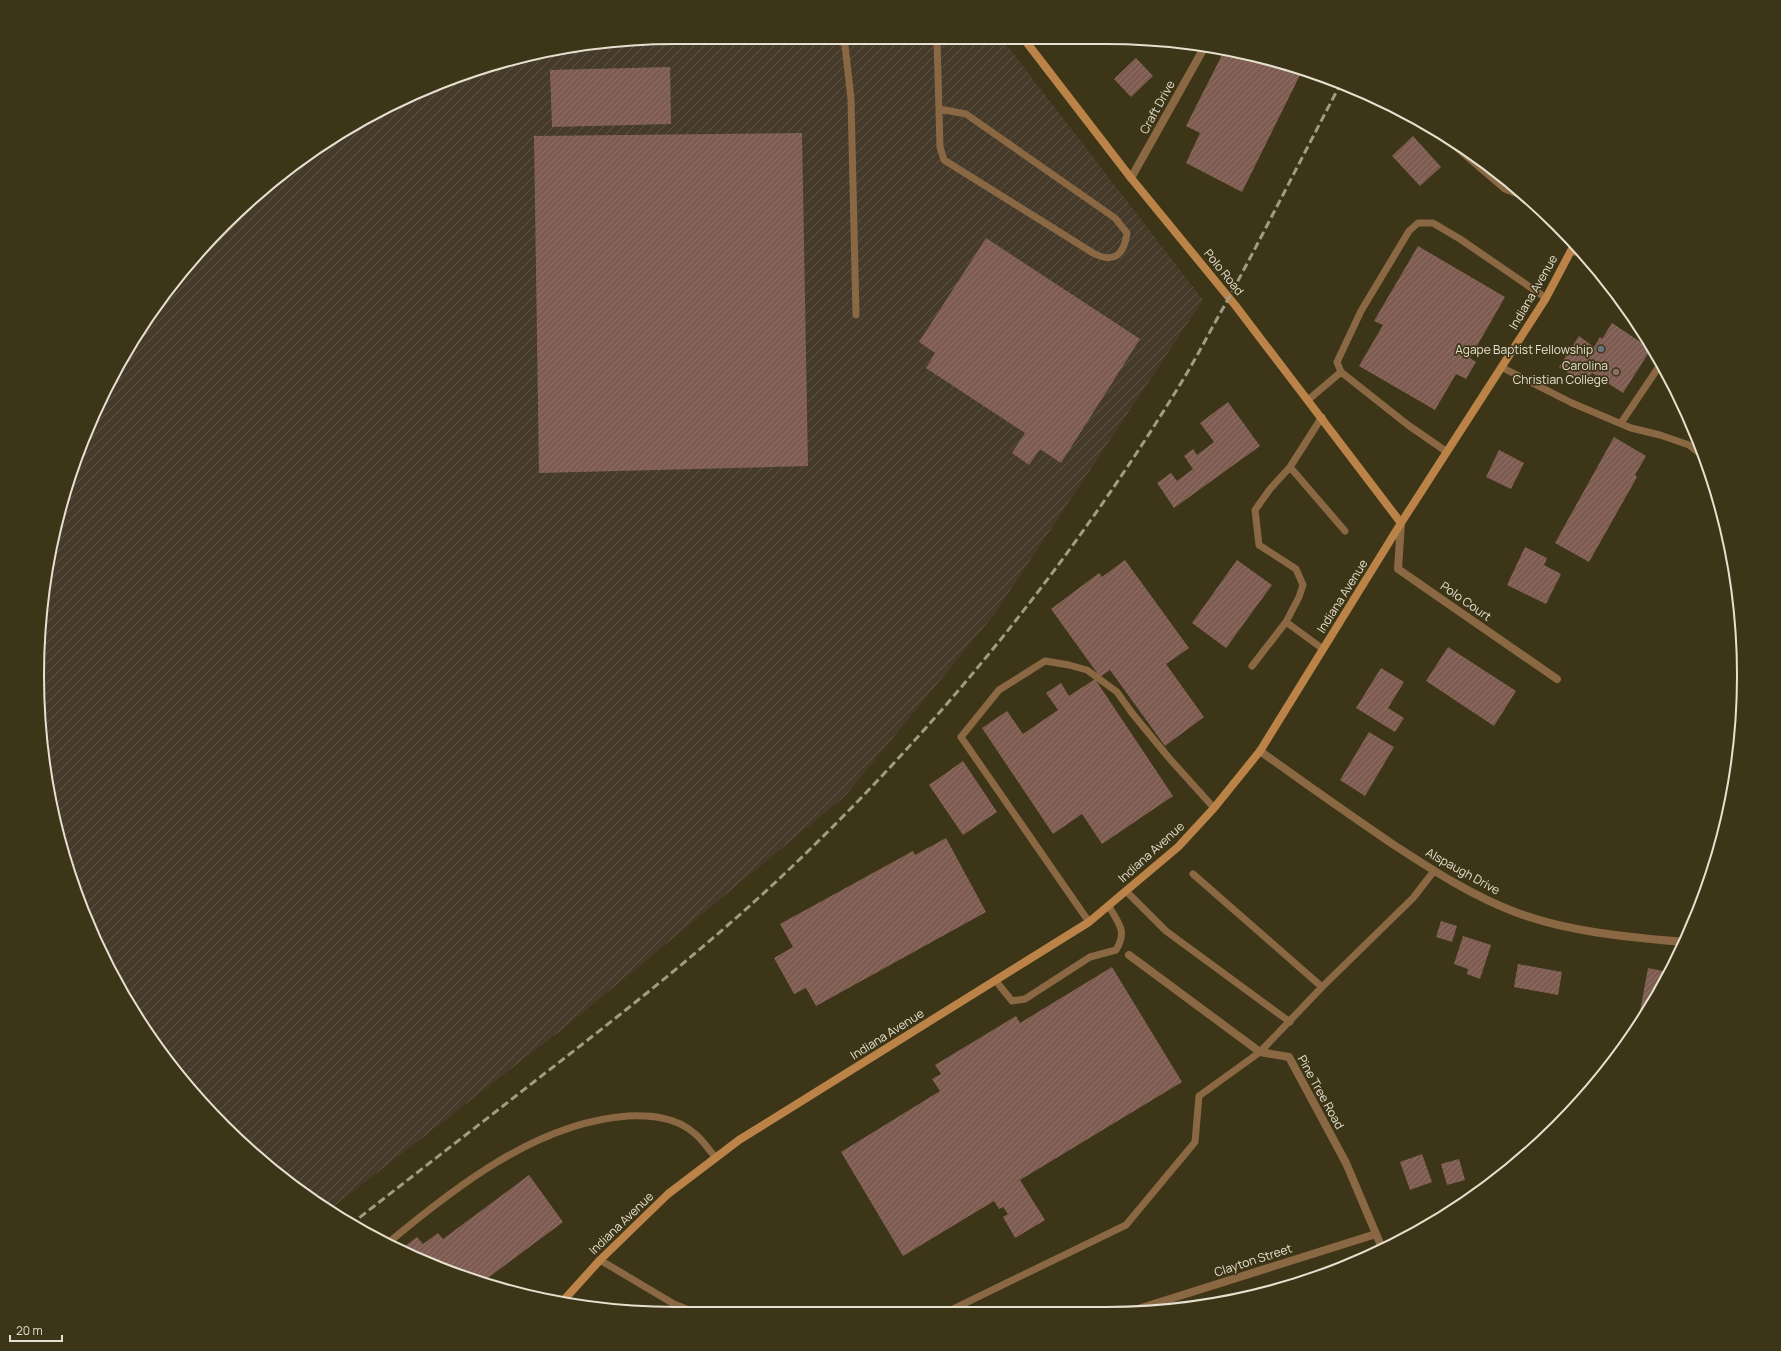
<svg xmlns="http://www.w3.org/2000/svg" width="1781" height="1351" viewBox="0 0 1781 1351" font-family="Manrope,sans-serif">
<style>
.industrial{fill:url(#industrial-furrows)}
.building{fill:url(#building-hatch)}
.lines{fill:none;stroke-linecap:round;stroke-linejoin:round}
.lane{stroke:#8b6844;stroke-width:7}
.street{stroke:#8b6844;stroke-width:8}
.secondary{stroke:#bb8347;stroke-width:8}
.rail{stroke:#a19b84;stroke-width:3;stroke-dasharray:8 4;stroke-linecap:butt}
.worship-dot{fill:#6b7280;stroke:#3d3517;stroke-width:1.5}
.education-dot{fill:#8d6e63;stroke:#3d3517;stroke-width:1.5}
.labels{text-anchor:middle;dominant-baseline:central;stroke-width:3.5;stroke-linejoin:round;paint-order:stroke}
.street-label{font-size:12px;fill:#e5e0cf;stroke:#3d3517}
.poi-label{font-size:12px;fill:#e5e0cf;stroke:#3d3517;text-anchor:end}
.rim{fill:none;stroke:#e5e0cf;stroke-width:2}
</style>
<defs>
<pattern id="industrial-furrows" width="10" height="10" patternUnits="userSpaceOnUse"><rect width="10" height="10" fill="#463b2b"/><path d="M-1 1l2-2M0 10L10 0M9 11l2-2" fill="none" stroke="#615749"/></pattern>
<pattern id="building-hatch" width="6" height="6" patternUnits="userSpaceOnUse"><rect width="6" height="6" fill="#7e5c51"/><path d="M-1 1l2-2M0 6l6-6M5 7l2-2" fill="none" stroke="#907369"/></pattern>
</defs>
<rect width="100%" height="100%" fill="#3d3517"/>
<path class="industrial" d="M 1002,39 L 1203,300 L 993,616 L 845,796 L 564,1028 L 329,1210 L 287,1182 L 224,1127 L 145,1030 L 103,958 L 71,881 L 49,800 L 38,717 L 38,634 L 49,551 L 71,470 L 103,393 L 145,321 L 196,254 L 255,195 L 356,123 L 431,86 L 510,59 L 592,42 Z"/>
<path class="building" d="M 1224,51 L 1271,59 L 1302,71 L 1242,192 L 1186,163 L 1200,133 L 1186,126 Z
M 1136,58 L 1153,76 L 1131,97 L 1114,79 Z
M 670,67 L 671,124 L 552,127 L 550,70 Z
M 802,133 L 808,466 L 539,473 L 534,136 Z
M 1413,136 L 1441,167 L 1420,186 L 1392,156 Z
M 986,238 L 1140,339 L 1061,463 L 1040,449 L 1029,465 L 1012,453 L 1025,433 L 926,368 L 935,353 L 919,342 Z
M 1418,246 L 1505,297 L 1470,358 L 1476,362 L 1466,379 L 1456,374 L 1435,410 L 1359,366 L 1383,325 L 1374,321 Z
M 1612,323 L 1651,349 L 1623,393 L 1592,373 L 1585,384 L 1559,367 L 1566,356 L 1564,354 L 1569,346 L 1571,348 L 1579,336 L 1594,347 L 1600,337 L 1602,339 Z
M 1228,402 L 1260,446 L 1174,508 L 1157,483 L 1171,473 L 1177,481 L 1193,469 L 1184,456 L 1193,449 L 1197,455 L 1214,442 L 1200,423 Z
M 1614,437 L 1646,456 L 1635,475 L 1637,477 L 1589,562 L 1555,543 Z
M 1499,450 L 1524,463 L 1511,489 L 1486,477 Z
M 1525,547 L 1547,558 L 1544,565 L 1561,574 L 1546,604 L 1507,585 Z
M 1125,560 L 1189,648 L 1166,664 L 1204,717 L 1165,746 L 1110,670 L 1100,677 L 1051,609 L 1099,573 L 1102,577 Z
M 1237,560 L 1272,585 L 1226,648 L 1192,623 Z
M 1448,647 L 1516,691 L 1494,726 L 1426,681 Z
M 1381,668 L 1404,682 L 1388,708 L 1404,718 L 1395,732 L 1356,708 Z
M 1095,679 L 1173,796 L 1102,844 L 1082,814 L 1053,834 L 982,728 L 1007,711 L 1023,734 L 1058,710 L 1046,693 L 1061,683 L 1069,696 Z
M 1369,732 L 1394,747 L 1365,796 L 1340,780 Z
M 963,761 L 997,812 L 963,835 L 929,785 Z
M 946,838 L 986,912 L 816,1006 L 806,988 L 794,994 L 774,958 L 793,947 L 780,924 L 913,851 L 915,855 Z
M 1441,921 L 1457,926 L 1452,942 L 1436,937 Z
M 1463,936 L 1491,945 L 1480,979 L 1467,974 L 1468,969 L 1454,964 Z
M 1518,964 L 1562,972 L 1558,995 L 1514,987 Z
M 1112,967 L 1182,1082 L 1020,1180 L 1045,1220 L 1015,1238 L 1003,1217 L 1008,1214 L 1003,1207 L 999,1209 L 994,1201 L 903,1256 L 841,1152 L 940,1091 L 932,1079 L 941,1074 L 935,1065 L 1016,1016 L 1020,1023 Z
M 1648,968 L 1668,972 L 1646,1012 L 1640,1011 Z
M 1422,1154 L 1432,1182 L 1410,1190 L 1400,1162 Z
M 1459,1159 L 1465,1180 L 1447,1185 L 1441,1164 Z
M 529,1175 L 563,1222 L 481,1283 L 470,1280 L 401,1249 L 417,1237 L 423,1244 L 438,1233 L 443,1239 Z"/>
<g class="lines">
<path class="lane" d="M 937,40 L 940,147 L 944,160 L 1093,253 C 1114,264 1124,255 1127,233 L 1115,218 L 966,114 L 939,109
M 841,41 L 845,45 L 851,99 L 856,315
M 575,46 L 575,50
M 1449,141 L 1505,189 L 1523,196
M 1571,251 L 1581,254
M 1501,367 L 1572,403 L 1631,428 L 1660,435 L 1689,445 L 1703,456
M 1308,400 L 1341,372
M 1322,417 L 1290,467 L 1270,489 L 1255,510 L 1259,545 L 1296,569 L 1303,585 L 1299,597 L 1286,622 L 1323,649
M 1621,423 L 1660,365
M 1447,452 L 1408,425 L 1341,372 L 1337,362 L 1361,311 L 1409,231 L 1418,223 L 1433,223 L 1460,239 L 1546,298
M 1290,467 L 1345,531
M 1252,666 L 1286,622
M 1193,874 L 1322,987
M 1126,891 L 1166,931 L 1290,1022
M 1089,922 L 961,737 L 999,690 L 1045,661 L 1069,665 L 1087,670 L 1117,692 L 1132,713 L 1169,758 L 1214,808
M 996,981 L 1012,1001 L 1025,999 L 1090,957 L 1116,950 C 1128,930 1118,924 1109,906
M 388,1243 C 455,1187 538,1122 628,1116 C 651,1115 676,1117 694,1133 C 702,1139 709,1150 716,1158
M 600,1260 L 674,1304 L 699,1314
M 949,1311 L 1126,1225 L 1195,1142 L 1199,1096 L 1260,1052 L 1322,987 L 1413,898 L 1434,871"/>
<path class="street" d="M 1131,178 L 1204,48
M 1401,523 L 1398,569 L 1557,679
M 1260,751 C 1303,782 1347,813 1391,843 C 1431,869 1470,895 1515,912 C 1568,932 1627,937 1684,942
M 1129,955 L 1260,1052 L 1289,1057 L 1346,1163 L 1382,1248
M 1138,1309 L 1376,1234"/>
<path class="secondary" d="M 1024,39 L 1131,178 L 1235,305 L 1401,523
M 562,1302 L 600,1260 L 668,1194 L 739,1140 L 1089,922 L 1178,847 L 1214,808 L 1260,751 L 1401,523 L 1546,298 L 1574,245"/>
<path class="rail" d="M 350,1225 C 415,1174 480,1124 544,1074 C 633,1005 722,935 803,856 C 948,716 1076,555 1181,383 C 1197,357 1211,329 1226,303 C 1265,231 1302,157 1340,85"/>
</g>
<circle class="worship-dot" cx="1601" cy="349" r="4"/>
<circle class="education-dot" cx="1616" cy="372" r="4"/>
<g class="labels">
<g class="street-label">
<text transform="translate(1157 107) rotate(-61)">Craft Drive</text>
<text transform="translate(1224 272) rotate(51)">Polo Road</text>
<text transform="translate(1533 292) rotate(-60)">Indiana Avenue</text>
<text transform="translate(1342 596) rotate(-58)">Indiana Avenue</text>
<text transform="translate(1466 601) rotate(35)">Polo Court</text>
<text transform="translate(1151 852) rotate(-42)">Indiana Avenue</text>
<text transform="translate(1463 871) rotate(29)">Alspaugh Drive</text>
<text transform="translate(887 1034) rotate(-32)">Indiana Avenue</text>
<text transform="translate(1321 1092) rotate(61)">Pine Tree Road</text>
<text transform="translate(621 1223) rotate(-44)">Indiana Avenue</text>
<text transform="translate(1253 1260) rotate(-18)">Clayton Street</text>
</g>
<g class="poi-label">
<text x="1593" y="349">Agape Baptist Fellowship</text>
<text x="1608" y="365">Carolina<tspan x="1608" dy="14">Christian College</tspan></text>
</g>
</g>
<path d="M0 0H1781V1351H0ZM675 44H1106A631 631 0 0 1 1737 675V676A631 631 0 0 1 1106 1307H675A631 631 0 0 1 44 676V675A631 631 0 0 1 675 44Z" fill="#3d3517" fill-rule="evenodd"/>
<path class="rim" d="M675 44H1106A631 631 0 0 1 1737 675V676A631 631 0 0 1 1106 1307H675A631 631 0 0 1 44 676V675A631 631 0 0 1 675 44Z"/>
<path d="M10 1335v6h52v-6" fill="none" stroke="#e5e0cf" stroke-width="2"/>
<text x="16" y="1335" font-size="12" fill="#e5e0cf" stroke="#3d3517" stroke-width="3" paint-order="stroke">20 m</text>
</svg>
